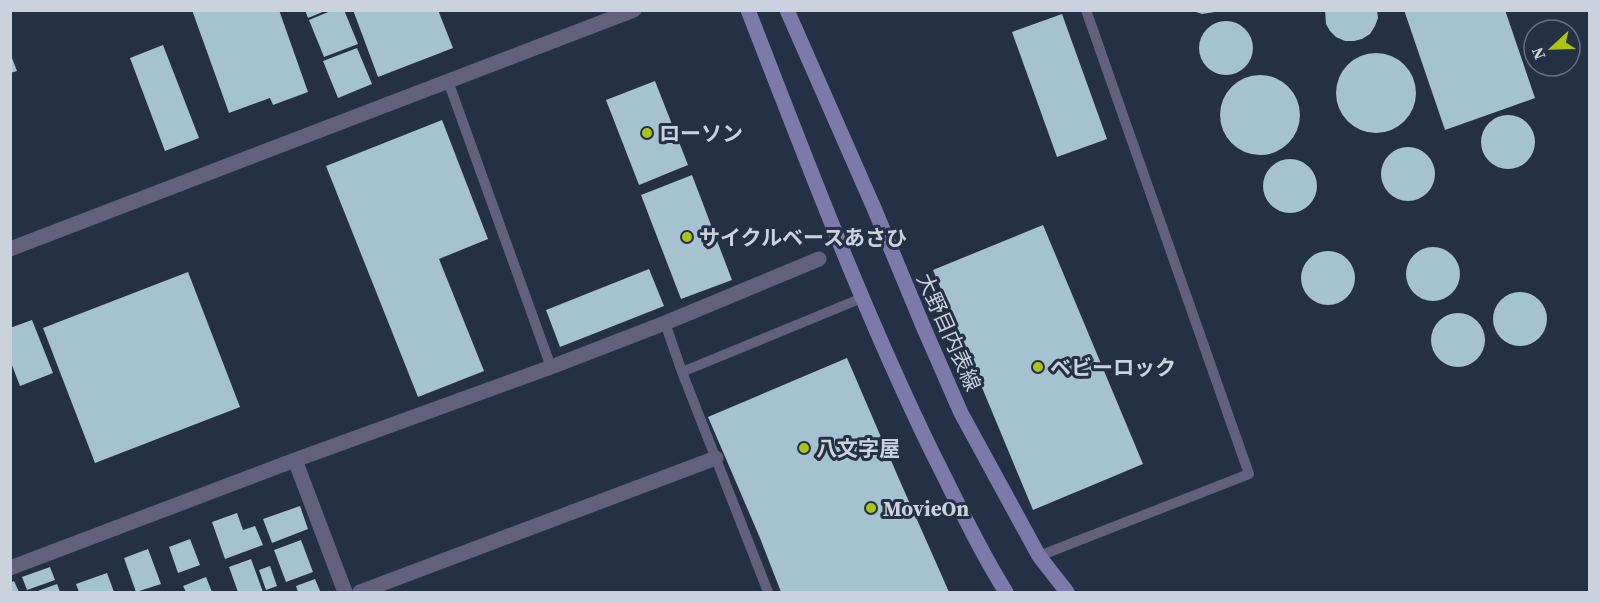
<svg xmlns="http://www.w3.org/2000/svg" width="1600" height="603" viewBox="0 0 1600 603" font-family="'Source Serif 4','Noto Sans JP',serif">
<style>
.building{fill:#a5c2d1}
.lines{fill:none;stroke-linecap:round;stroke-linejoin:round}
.service{stroke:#61607d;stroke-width:10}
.pedestrian{stroke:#61607d;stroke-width:15}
.minor{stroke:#61607d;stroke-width:15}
.tertiary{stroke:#61607d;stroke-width:15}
.secondary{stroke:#7c7aa8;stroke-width:15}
.poi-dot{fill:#acc610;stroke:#243043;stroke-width:2}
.labels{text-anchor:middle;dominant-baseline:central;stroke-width:6;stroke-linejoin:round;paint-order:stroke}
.poi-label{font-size:21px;font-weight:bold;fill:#cad2df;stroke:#243043;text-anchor:start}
.street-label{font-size:21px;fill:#cad2df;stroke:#243043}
</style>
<rect width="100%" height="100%" fill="#243043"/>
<path class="building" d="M 192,10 L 279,10 L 308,92 L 273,105 L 270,98 L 229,113 Z
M 305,10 L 325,10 L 325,11 L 308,18 Z
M 333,10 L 344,10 L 358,44 L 324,57 L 309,20 Z
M 353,10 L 438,10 L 453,48 L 378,77 Z
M 1190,10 L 1215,10 L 1215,12 L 1202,14 Z
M 1325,10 L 1377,10 L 1378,18 L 1375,26 L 1370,34 L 1362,39 L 1354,41 L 1345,41 L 1336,37 L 1330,31 L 1326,24 Z
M 1404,10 L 1505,10 L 1535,98 L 1445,130 Z
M 1062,14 L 1107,139 L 1057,157 L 1012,32 Z
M1199 48a27 27 0 1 1 54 0a27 27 0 1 1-54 0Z
M 163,45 L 199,138 L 165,151 L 130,58 Z
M 357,48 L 372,84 L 338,98 L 323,61 Z
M 10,53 L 17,71 L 10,73 Z
M1336 93a40 40 0 1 1 80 0a40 40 0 1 1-80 0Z
M1220 115a40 40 0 1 1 80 0a40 40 0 1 1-80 0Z
M 655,81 L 688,165 L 639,185 L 606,100 Z
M1481 142a27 27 0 1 1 54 0a27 27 0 1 1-54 0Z
M 442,120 L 488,239 L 439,259 L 484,371 L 418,397 L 326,166 Z
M1381 174a27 27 0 1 1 54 0a27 27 0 1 1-54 0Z
M1263 186a27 27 0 1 1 54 0a27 27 0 1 1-54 0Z
M 692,175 L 732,280 L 681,299 L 641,195 Z
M 1043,225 L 1143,464 L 1033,510 L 933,270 Z
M1406 274a27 27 0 1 1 54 0a27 27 0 1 1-54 0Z
M1301 278a27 27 0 1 1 54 0a27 27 0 1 1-54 0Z
M 649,269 L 664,306 L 560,347 L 546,310 Z
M 188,272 L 240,407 L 95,463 L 43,328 Z
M1493 319a27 27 0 1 1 54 0a27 27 0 1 1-54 0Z
M1431 340a27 27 0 1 1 54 0a27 27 0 1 1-54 0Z
M 32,320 L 53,373 L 20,386 L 10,360 L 10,328 Z
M 847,358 L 899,479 L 949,592 L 781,592 L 760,538 L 708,417 Z
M 300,506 L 308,529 L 272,543 L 263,519 Z
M 237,513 L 243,530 L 255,526 L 263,545 L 225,559 L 212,522 Z
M 190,539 L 200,565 L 178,573 L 169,547 Z
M 301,540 L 313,572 L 286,582 L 274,550 Z
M 148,549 L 161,584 L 136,592 L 124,558 Z
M 251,559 L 263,592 L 238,592 L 229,567 Z
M 270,566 L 277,586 L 266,590 L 259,570 Z
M 50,567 L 55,580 L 27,590 L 22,577 Z
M 107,573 L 114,592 L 79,592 L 76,584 Z
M 206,577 L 212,592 L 186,592 L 183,586 Z
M 315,579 L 320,591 L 298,592 L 296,586 Z
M 14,581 L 19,592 L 10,592 L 10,583 Z
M 57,584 L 60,592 L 35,592 Z"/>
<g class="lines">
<path class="service" d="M 448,81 L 551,367
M 665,323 L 682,372 L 768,592
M 682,372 L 862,298
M 1039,556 L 1249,474 L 1086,10"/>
<path class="pedestrian" d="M 665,323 L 819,259"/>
<path class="minor" d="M 295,460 L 345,592
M 10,568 L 295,460 L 551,367 L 665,323
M 360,592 L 716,458"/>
<path class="tertiary" d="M 10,249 L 634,10"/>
<path class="secondary" d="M 748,10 C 806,159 862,308 932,452 C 956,499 978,548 1006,592
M 787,10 L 874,208 L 923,326 L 961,413 L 1039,556 L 1067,592"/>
</g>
<g class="poi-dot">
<circle cx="647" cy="133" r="6"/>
<circle cx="687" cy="237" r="6"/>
<circle cx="1038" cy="367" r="6"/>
<circle cx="804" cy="448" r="6"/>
<circle cx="871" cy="508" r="6"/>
</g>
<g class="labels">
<g class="poi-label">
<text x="659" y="133">ローソン</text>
<text x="699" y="237">サイクルベースあさひ</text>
<text x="1050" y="367">ベビーロック</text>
<text x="816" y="448">八文字屋</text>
<text x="883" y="508">MovieOn</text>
</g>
<g class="street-label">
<text transform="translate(949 332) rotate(66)">大野目内表線</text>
</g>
</g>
<rect width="1600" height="603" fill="none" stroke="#cad2df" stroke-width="24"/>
<g transform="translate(1552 48) rotate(248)"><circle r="28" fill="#243043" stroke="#667181" stroke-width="1.5"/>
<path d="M0-4.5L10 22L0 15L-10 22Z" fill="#acc610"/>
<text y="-9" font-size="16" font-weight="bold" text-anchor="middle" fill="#cad2df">N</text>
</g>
</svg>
